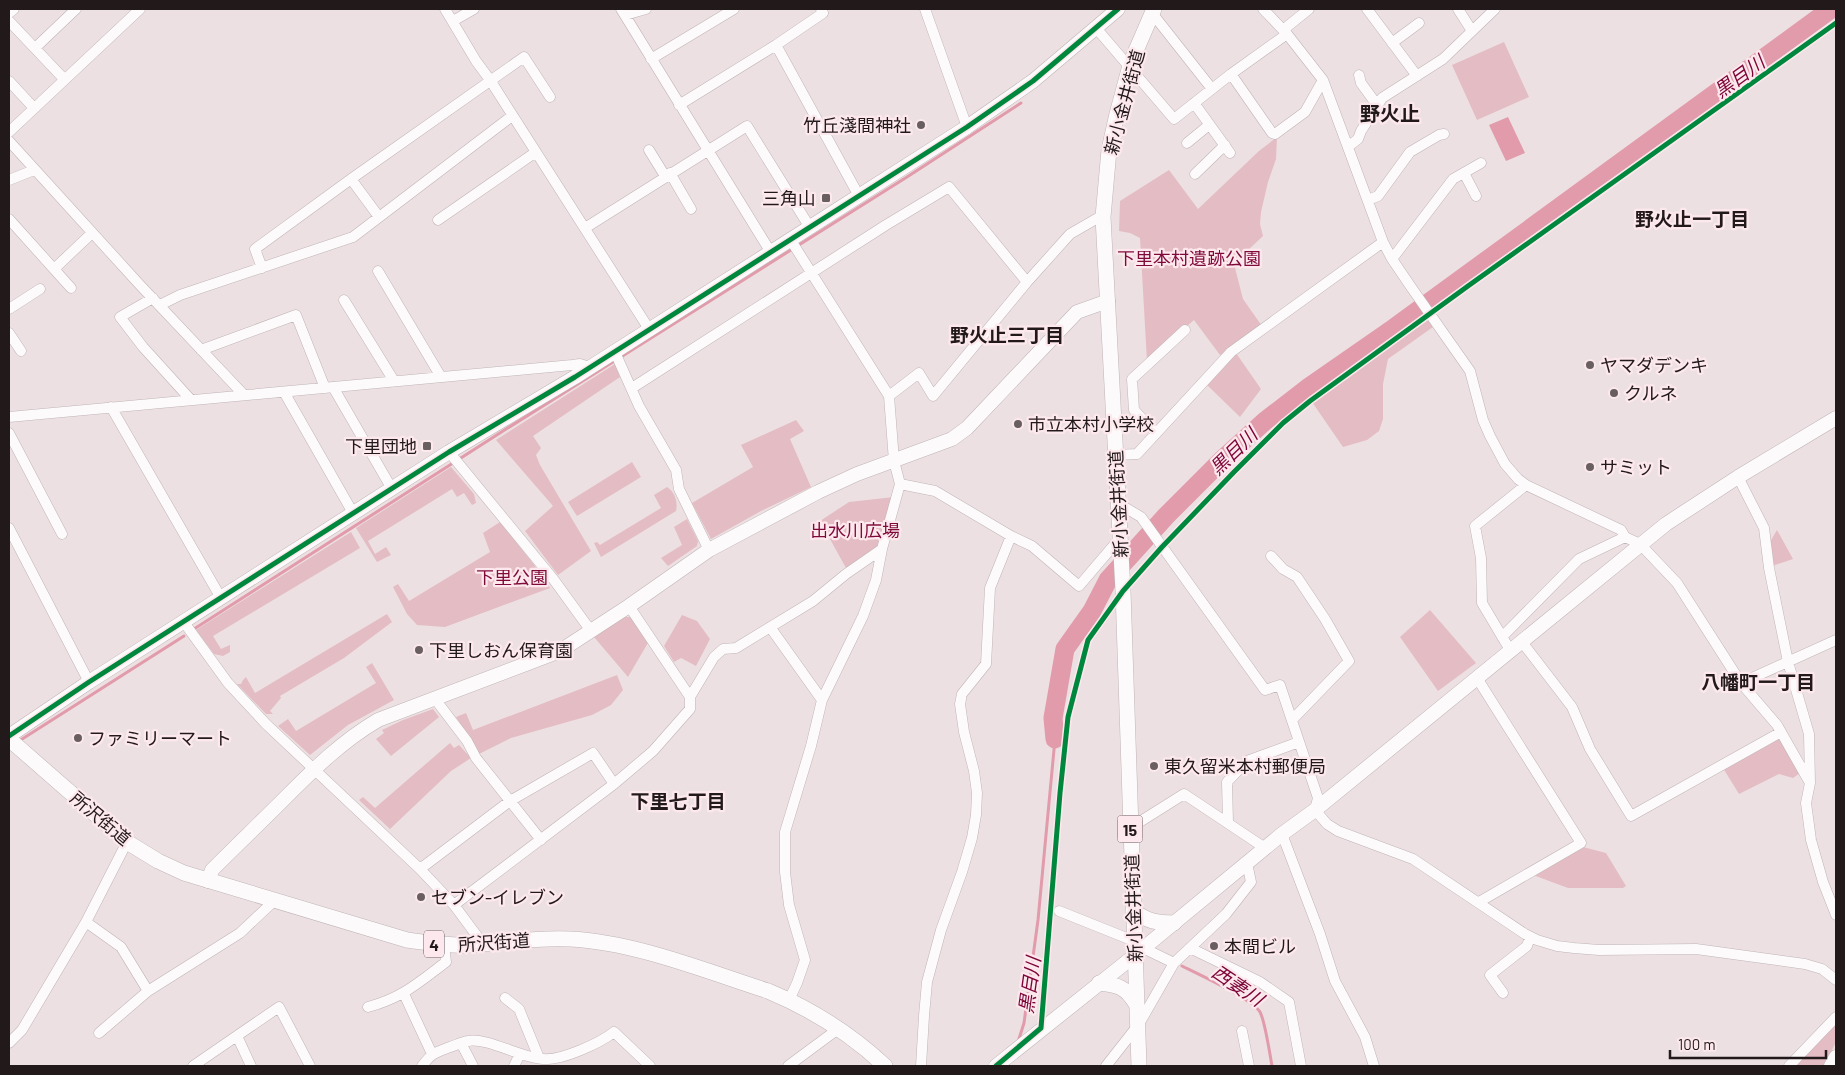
<svg xmlns="http://www.w3.org/2000/svg" width="1845" height="1075" viewBox="0 0 1845 1075" font-family="Barlow,'Noto Sans JP',sans-serif">
<style>
.green{fill:#e4bcc4}
.water{fill:#e19bab}
.lines{fill:none;stroke-linecap:round;stroke-linejoin:round}
.stream{stroke:#e19bab;stroke-width:3}
.river{stroke:#e19bab;stroke-width:19}
.street-casing{stroke:#bfb4b6;stroke-width:11}
.secondary-casing{stroke:#bfb4b6;stroke-width:15}
.primary-casing{stroke:#bfb4b6;stroke-width:16}
.street{stroke:#fcfafb;stroke-width:10}
.secondary{stroke:#fcfafb;stroke-width:14}
.primary{stroke:#fcfafb;stroke-width:15}
.cycleway-casing{stroke:#fde9ed;stroke-width:8}
.cycleway{stroke:#00873e;stroke-width:5}
.poi-dot{fill:#695f61;stroke:#fde9ed;stroke-width:2}
.labels{text-anchor:middle;dominant-baseline:central;stroke-width:4.5;stroke-linejoin:round;paint-order:stroke}
.shield{fill:#fde9ed;stroke:#64575a;stroke-width:1}
.shield-label{font-size:16px;font-weight:bold;fill:#22191b}
.street-label{font-size:18px;fill:#22191b;stroke:#fde9ed}
.poi-label{font-size:18px;fill:#22191b;stroke:#fde9ed;text-anchor:start}
.park-label{font-size:18px;fill:#7f0a3a;stroke:#fde9ed}
.water-label{font-size:19px;font-style:italic;fill:#7c0437;stroke:#fde9ed}
.neighbourhood-label{font-size:19px;font-weight:bold;fill:#22191b;stroke:#fde9ed}
.quarter-label{font-size:20px;font-weight:bold;fill:#22191b;stroke:#fde9ed}
</style>
<rect width="100%" height="100%" fill="#ede0e2"/>
<path class="green" d="M 1504,42 L 1529,97 L 1477,120 L 1452,65 Z
M 1277,137 L 1276,159 L 1268,182 L 1261,212 L 1260,224 L 1263,236 L 1246,252 L 1235,268 L 1243,299 L 1262,326 L 1220,355 L 1194,320 L 1147,361 L 1140,238 L 1130,233 L 1119,231 L 1120,201 L 1169,170 L 1198,209 L 1259,151 Z
M 1428,320 L 1433,327 L 1388,359 L 1383,384 L 1383,419 L 1379,431 L 1367,440 L 1343,447 L 1312,402 Z
M 1236,353 L 1261,389 L 1240,417 L 1206,384 Z
M 615,364 L 620,377 L 533,436 L 541,448 L 536,455 L 540,465 L 591,551 L 558,575 L 525,531 L 553,506 L 496,440 Z
M 796,420 L 804,431 L 790,439 L 811,487 L 761,511 L 711,539 L 692,503 L 753,467 L 741,445 Z
M 632,462 L 641,477 L 577,516 L 568,502 Z
M 451,467 L 474,494 L 476,503 L 472,505 L 464,493 L 457,497 L 452,489 L 368,541 L 375,554 L 386,547 L 391,555 L 377,562 L 356,528 Z
M 667,487 C 675,492 678,502 676,511 L 601,557 L 594,543 L 597,542 L 600,545 L 661,508 L 654,495 Z
M 894,497 L 877,548 L 846,568 L 820,521 L 849,502 Z
M 687,519 L 698,541 L 697,546 L 668,566 L 661,558 L 682,545 L 674,527 Z
M 500,522 L 532,562 L 550,588 L 445,627 L 417,625 L 407,614 L 393,587 L 398,584 L 409,601 L 490,552 L 483,533 Z
M 1777,530 L 1793,559 L 1769,567 L 1767,547 Z
M 351,532 L 360,548 L 213,636 L 221,649 L 230,645 L 230,652 L 223,656 L 214,654 L 196,630 Z
M 1430,610 L 1476,663 L 1438,691 L 1400,637 Z
M 387,614 L 392,622 L 344,658 L 280,696 L 281,698 L 270,711 L 273,714 L 266,714 L 237,684 L 241,684 L 243,680 L 246,677 L 255,693 Z
M 682,615 L 697,621 L 710,639 L 696,666 L 681,658 L 674,662 L 664,646 Z
M 624,617 L 631,617 L 649,641 L 628,677 L 594,637 Z
M 372,663 L 394,700 L 348,725 L 310,755 L 278,726 L 288,719 L 296,731 L 376,683 L 366,667 Z
M 617,675 L 623,690 L 611,705 L 592,715 L 511,738 L 479,754 L 456,717 L 466,713 L 473,730 Z
M 433,709 L 439,717 L 391,756 L 376,739 L 384,733 L 382,730 L 403,720 Z
M 1779,738 L 1800,773 L 1793,778 L 1779,774 L 1739,794 L 1723,768 Z
M 450,743 L 454,748 L 459,745 L 471,758 L 451,771 L 390,829 L 359,800 L 363,797 L 375,808 Z
M 1583,847 L 1606,853 L 1626,886 L 1623,888 L 1568,888 L 1533,875 Z
M 1836,1020 L 1836,1042 L 1824,1066 L 1793,1066 Z"/>
<path class="water" d="M 1508,117 L 1525,153 L 1506,161 L 1489,125 Z"/>
<g class="lines">
<path class="stream" d="M 194,629 L 503,431 L 907,177 L 1021,103
M 19,741 L 184,636
M 1182,966 C 1198,974 1253,999 1260,1012 C 1265,1021 1270,1055 1272,1066
M 1018,1042 L 1024,1023 L 1038,920 L 1055,739"/>
<path class="river" d="M 1055,739 L 1053,718 L 1065,649 L 1092,611 L 1108,580 L 1166,516 L 1224,458 L 1265,421 L 1309,387 L 1394,328 L 1831,9"/>
<defs>
<path id="street" d="M 445,9 L 476,61 L 490,80 L 649,329
M 621,9 L 770,251
M 925,9 L 967,127
M 1263,9 L 1287,34 L 1323,80 L 1383,242 L 1392,259 L 1411,287 L 1470,371 L 1483,420 L 1490,436 L 1505,464 L 1518,479 L 1526,485 L 1621,530 L 1625,537 L 1640,544 L 1677,583 L 1741,683 L 1777,725 L 1810,783
M 1367,9 L 1417,76
M 1458,9 L 1472,31
M 9,13 L 14,9
M 1152,13 L 1212,89
M 625,15 L 646,9
M 9,21 L 64,79
M 453,21 L 474,9
M 1096,28 L 1174,119 L 1231,74 L 1287,34
M 1283,30 L 1309,9
M 1392,43 L 1419,23
M 776,45 L 859,196
M 35,48 L 76,9
M 651,59 L 734,9
M 1231,74 L 1272,133 L 1275,134 L 1305,112 L 1323,80
M 1359,75 L 1361,83 L 1377,105
M 9,81 L 34,108
M 1194,103 L 1230,153
M 679,105 L 776,45 L 823,13 L 821,9
M 9,132 L 140,9
M 9,141 L 139,284 L 244,395
M 1187,143 L 1209,125
M 1349,146 L 1358,139 L 1361,131 L 1382,98 L 1443,59 L 1495,9
M 649,150 L 665,176
M 670,173 L 691,209
M 1464,173 L 1476,196
M 1195,174 L 1225,145
M 351,179 L 379,217
M 9,180 L 34,170
M 1368,200 L 1378,196 L 1410,152 L 1439,135 L 1444,134
M 9,219 L 71,288
M 438,220 L 536,152
M 585,228 L 747,126 L 809,226
M 790,239 L 889,396 L 894,461 L 900,484 L 935,491 L 1011,536 L 1032,546 L 1079,586 L 1120,538
M 1392,259 L 1453,179 L 1481,163
M 262,268 L 255,249 L 351,179 L 524,57 L 550,97
M 54,269 L 92,233
M 378,271 L 441,377
M 153,298 L 120,317 L 143,347 L 191,400
M 344,300 L 394,381
M 160,305 L 180,295 L 353,237 L 512,116
M 9,309 L 40,289
M 9,333 L 21,351
M 201,350 L 296,315 L 325,388
M 614,350 L 639,406 L 676,470 L 679,489 L 709,550
M 333,387 L 392,489
M 632,388 L 886,225 L 949,187 L 1027,282
M 284,392 L 353,513
M 889,396 L 919,373 L 933,396 L 1027,282 L 1070,234 L 1103,215
M 111,407 L 221,598
M 9,417 L 572,365 L 580,364 L 590,367
M 9,433 L 62,534
M 1156,433 L 1134,410 L 1132,379 L 1185,330
M 449,452 L 554,580 L 591,631
M 1116,455 L 1137,454 L 1231,352 L 1383,242
M 1738,477 L 1764,528 L 1769,568 L 1788,662 L 1809,734 L 1810,783 L 1806,803 L 1811,840 L 1823,882 L 1836,915
M 1119,504 L 1141,517 L 1265,690 L 1280,685 L 1318,798 L 1315,810 L 1327,824 L 1338,831 L 1413,859 L 1525,934 L 1537,940 L 1557,946 L 1574,948 L 1599,950 L 1696,949 L 1805,964 L 1822,969 L 1836,980
M 9,528 L 89,682
M 1271,556 L 1283,569 L 1297,577 L 1325,619 L 1349,661 L 1292,720
M 183,621 L 228,683 L 266,724 L 420,869 L 454,905 L 483,944
M 770,627 L 822,700
M 1502,637 L 1579,559 L 1625,537
M 1522,642 L 1572,707 L 1590,749 L 1631,816 L 1781,732
M 1510,650 L 1482,603 L 1481,558 L 1475,526 L 1526,485
M 1477,678 L 1581,843 L 1479,902
M 1741,683 L 1836,640
M 690,697 L 714,657 L 723,649 L 736,648 L 813,601 L 846,574 L 882,549
M 435,699 L 467,741 L 476,758 L 541,840
M 1228,822 L 1227,782 L 1247,761 L 1299,742
M 1130,828 L 1184,794 L 1265,848
M 1282,834 L 1320,934 L 1335,981 L 1365,1037 L 1374,1066
M 420,869 L 510,801 L 593,753 L 614,784
M 454,905 L 614,784 L 653,751 L 690,709 L 690,697 L 629,606
M 1059,911 L 1134,941
M 86,922 L 121,947 L 148,991
M 1143,948 L 1174,963
M 1190,948 L 1260,982 L 1289,1002 L 1301,1066
M 1503,993 L 1490,975 L 1527,946 L 1530,937
M 404,994 L 432,1054
M 505,998 L 519,1009 L 539,1058
M 789,1000 L 797,983 L 805,960 L 789,905 L 785,872 L 785,832 L 811,746 L 822,700 L 863,616 L 876,580 L 882,549 L 900,484
M 368,1007 C 402,998 418,983 446,962 L 444,945
M 1242,1031 L 1249,1066
M 99,1033 L 148,991 L 240,933 L 275,900
M 237,1036 L 251,1066
M 9,1043 L 22,1030 L 86,922 L 127,842
M 461,1043 L 473,1066
M 193,1066 L 279,1007 L 310,1066
M 422,1066 C 432,1053 434,1053 450,1047 C 456,1045 462,1042 468,1041 C 486,1037 522,1058 543,1059 C 561,1061 600,1043 614,1032 L 650,1066
M 514,1066 L 520,1054
M 788,1066 L 838,1029
M 921,1066 L 924,1016 L 927,982 L 941,930 L 962,872 L 972,838 L 976,815 L 977,793 L 974,771 L 964,732 L 960,704 L 962,694 L 986,664 L 990,588 L 1011,536
M 1106,1066 L 1139,1024 L 1174,963 L 1226,914 L 1251,882 L 1247,863
M 1789,1066 L 1836,1017"/>
<path id="secondary" d="M 9,736 L 89,682 L 449,452 L 575,377 L 967,127 L 1033,81 L 1118,9
M 208,881 L 212,870 C 236,846 260,823 284,799 C 315,768 341,742 378,720 L 560,651 L 629,606 L 709,550 L 818,492 L 857,474 L 952,439 L 967,428 L 1077,312 L 1108,301
M 996,1066 L 1134,956 L 1282,834 L 1315,810 L 1666,524 L 1738,477 L 1836,418
M 1831,1066 L 1836,1057"/>
<path id="primary" d="M 9,739 L 127,842 L 158,861 L 184,873 L 407,940 C 428,943 450,946 471,945 C 504,943 537,937 570,939 C 634,942 706,971 768,991 C 811,1009 851,1034 885,1066
M 1133,911 C 1148,921 1155,923 1174,923
M 1099,983 C 1118,985 1126,987 1136,1004
M 1139,1066 L 1123,591 L 1103,217 L 1109,150 L 1117,114 L 1131,62 L 1154,9"/>
</defs>
<use href="#street" class="street-casing"/>
<use href="#secondary" class="secondary-casing"/>
<use href="#primary" class="primary-casing"/>
<use href="#street" class="street"/>
<use href="#secondary" class="secondary"/>
<use href="#primary" class="primary"/>
<defs>
<path id="cycleway" d="M 9,736 L 89,682 L 449,452 L 575,377 L 967,127 L 1033,81 L 1118,9
M 996,1066 L 1041,1028 L 1060,793 L 1068,717 L 1088,640 L 1123,591 L 1162,547 L 1234,472 L 1283,423 L 1310,401 L 1468,286 L 1836,23"/>
</defs>
<use href="#cycleway" class="cycleway-casing"/>
<use href="#cycleway" class="cycleway"/>
</g>
<g class="poi-dot">
<circle cx="921" cy="125" r="5"/>
<rect x="821" y="193" width="10" height="10" rx="2.5"/>
<circle cx="1590" cy="365" r="5"/>
<circle cx="1614" cy="393" r="5"/>
<circle cx="1018" cy="424" r="5"/>
<rect x="422" y="441" width="10" height="10" rx="2.5"/>
<circle cx="1590" cy="467" r="5"/>
<circle cx="419" cy="650" r="5"/>
<circle cx="78" cy="738" r="5"/>
<circle cx="1154" cy="766" r="5"/>
<circle cx="421" cy="897" r="5"/>
<circle cx="1214" cy="946" r="5"/>
</g>
<g class="labels">
<g class="shield">
<rect x="1117.5" y="815.5" width="25" height="27" rx="4"/>
<rect x="424" y="930.5" width="20" height="27" rx="4"/>
</g>
<g class="shield-label">
<text x="1130" y="829">15</text>
<text x="434" y="944">4</text>
</g>
<g class="street-label">
<text transform="translate(1124 102) rotate(-75)">新小金井街道</text>
<text transform="translate(1118 504) rotate(-93)">新小金井街道</text>
<text transform="translate(101 818) rotate(40)">所沢街道</text>
<text transform="translate(1133 908) rotate(-92)">新小金井街道</text>
<text transform="translate(494 942) rotate(-4)">所沢街道</text>
</g>
<g class="poi-label">
<text x="911" y="125" text-anchor="end">竹丘淺間神社</text>
<text x="816" y="198" text-anchor="end">三角山</text>
<text x="1600" y="365">ヤマダデンキ</text>
<text x="1624" y="393">クルネ</text>
<text x="1028" y="424">市立本村小学校</text>
<text x="417" y="446" text-anchor="end">下里団地</text>
<text x="1600" y="467">サミット</text>
<text x="429" y="650">下里しおん保育園</text>
<text x="88" y="738">ファミリーマート</text>
<text x="1164" y="766">東久留米本村郵便局</text>
<text x="431" y="897">セブン-イレブン</text>
<text x="1224" y="946">本間ビル</text>
</g>
<g class="park-label">
<text x="1189" y="258">下里本村遺跡公園</text>
<text x="855" y="530">出水川広場</text>
<text x="512" y="577">下里公園</text>
</g>
<g class="water-label">
<text transform="translate(1739 76) rotate(-36)">黒目川</text>
<text transform="translate(1233 451) rotate(-44)">黒目川</text>
<text transform="translate(1029 985) rotate(-82)">黒目川</text>
<text transform="translate(1238 985) rotate(34)">西妻川</text>
</g>
<g class="neighbourhood-label">
<text x="1692" y="218">野火止一丁目</text>
<text x="1007" y="334">野火止三丁目</text>
<text x="1758" y="681">八幡町一丁目</text>
<text x="678" y="800">下里七丁目</text>
</g>
<g class="quarter-label">
<text x="1390" y="113">野火止</text>
</g>
</g>
<rect width="1845" height="1075" fill="none" stroke="#22191b" stroke-width="20"/>
<path d="M1670 1050v8h156v-8" fill="none" stroke="#22191b" stroke-width="2.5"/>
<text x="1678" y="1050" font-size="15" fill="#22191b" stroke="#fde9ed" stroke-width="4" paint-order="stroke">100 m</text>
</svg>
